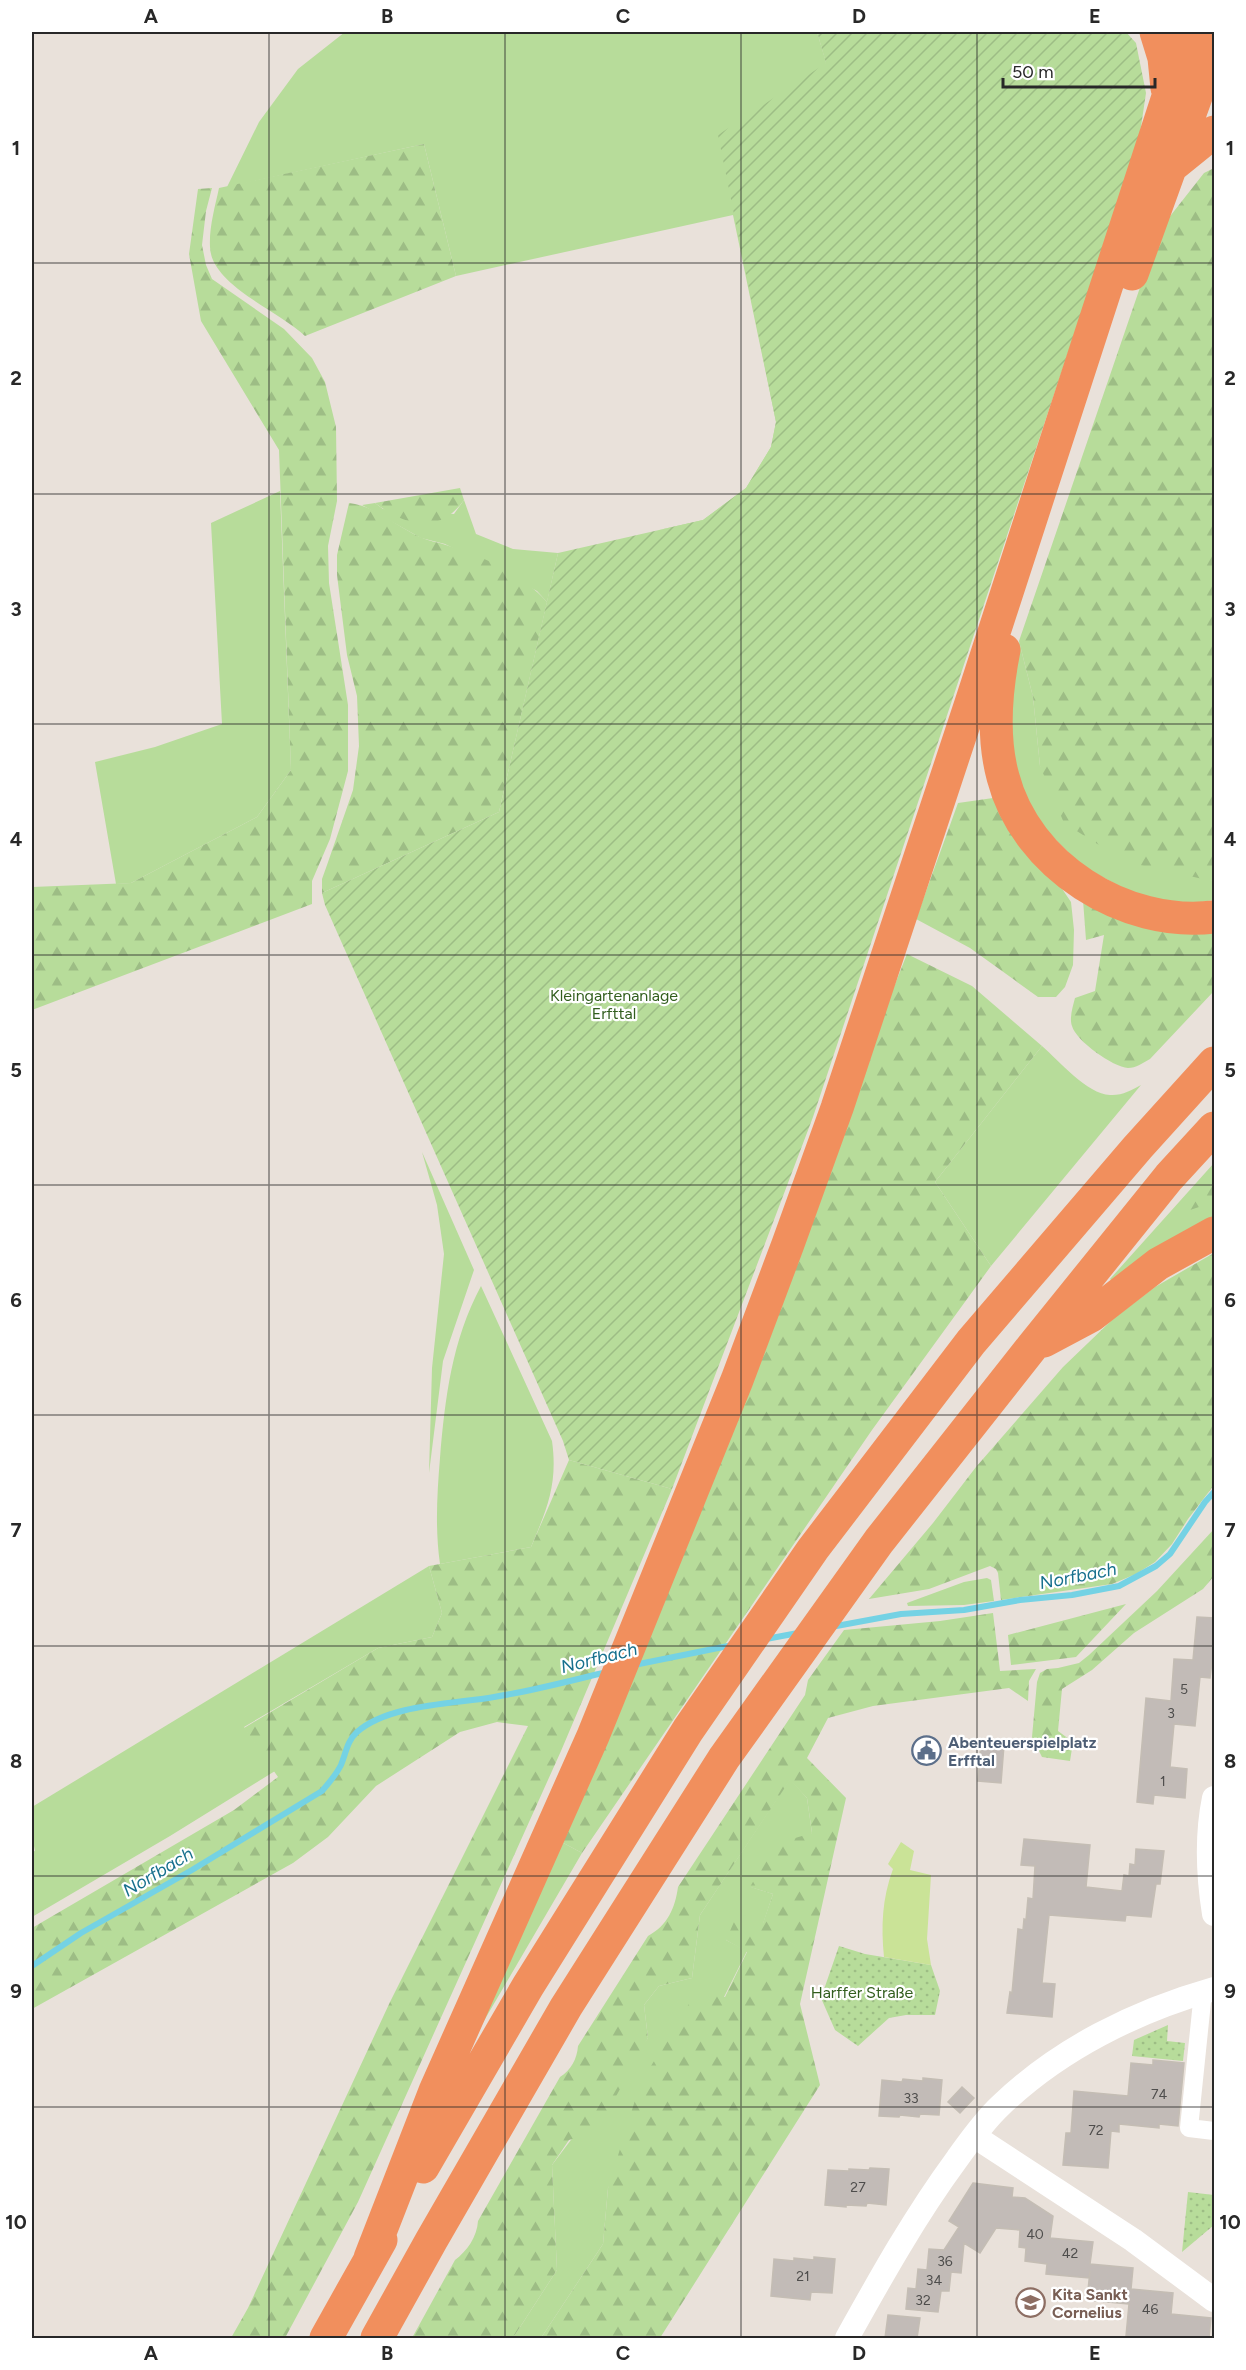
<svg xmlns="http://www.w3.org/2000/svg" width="1246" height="2370" viewBox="0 0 1246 2370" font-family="Figtree,sans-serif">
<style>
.grass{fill:#b7dc9a}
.forest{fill:url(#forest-firs)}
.park{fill:url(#park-dots)}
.garden{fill:url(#garden-furrows)}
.pitch{fill:#cae397}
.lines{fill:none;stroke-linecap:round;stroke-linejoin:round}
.stream{stroke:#74d2e4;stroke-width:6}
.building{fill:#c2bbb7;stroke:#c4bdb4;stroke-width:1.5}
.pedestrian{stroke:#fff;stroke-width:18}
.minor{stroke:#fff;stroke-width:24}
.motorway{stroke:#f18f5d;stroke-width:33}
.grid{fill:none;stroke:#282828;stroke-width:1.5;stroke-opacity:0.55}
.labels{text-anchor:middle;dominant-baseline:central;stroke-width:4.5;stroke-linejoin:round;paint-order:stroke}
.number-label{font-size:14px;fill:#4e4d4c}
.park-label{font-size:16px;fill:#325e1e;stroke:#fff}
.service-label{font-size:16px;font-weight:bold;fill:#4e5e75;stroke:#fff;text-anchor:start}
.education-label{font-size:16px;font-weight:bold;fill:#785e54;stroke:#fff;text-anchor:start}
.water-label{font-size:18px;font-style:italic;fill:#17708d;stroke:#fff}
.neatline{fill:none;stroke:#282828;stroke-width:2}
.grid-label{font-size:20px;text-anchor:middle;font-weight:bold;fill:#282828}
</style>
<defs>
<pattern id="forest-firs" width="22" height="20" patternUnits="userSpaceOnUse" patternTransform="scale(1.5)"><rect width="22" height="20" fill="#b7dc9a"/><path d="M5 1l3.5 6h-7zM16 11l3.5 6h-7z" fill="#9dbd85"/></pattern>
<pattern id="park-dots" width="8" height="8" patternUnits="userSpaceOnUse" patternTransform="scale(1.5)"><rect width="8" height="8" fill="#b7dc9a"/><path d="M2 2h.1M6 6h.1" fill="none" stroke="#9dbd85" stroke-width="1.8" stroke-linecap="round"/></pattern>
<pattern id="garden-furrows" width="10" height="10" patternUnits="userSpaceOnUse" patternTransform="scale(1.5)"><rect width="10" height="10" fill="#b7dc9a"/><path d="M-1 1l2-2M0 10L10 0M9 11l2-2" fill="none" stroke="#9dbd85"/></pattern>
</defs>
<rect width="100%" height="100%" fill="#e9e1da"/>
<path class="grass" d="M 345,32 L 817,32 L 826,62 L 802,420 L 737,517 L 659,530 L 703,520 L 746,488 L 771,447 L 776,422 L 733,215 L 456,276 L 424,144 L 227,187 L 259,122 L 298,69 Z
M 280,491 L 291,770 L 257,817 L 131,883 L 116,884 L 95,762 L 155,747 L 222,724 L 211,523 Z
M 464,500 L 476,534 L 513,549 L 558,553 L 547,602 L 537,591 L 445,544 L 421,538 L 362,505 L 375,503 L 383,509 L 454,514 Z
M 1019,641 L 1033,697 L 1040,766 L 1212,881 L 1214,880 L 1214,900 L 1188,904 L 1136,895 L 1082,866 L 1038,822 L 1016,773 L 1008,716 Z
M 1042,1046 C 1059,1061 1087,1094 1110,1095 C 1121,1096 1132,1090 1141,1085 L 991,1266 L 935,1182 Z
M 422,1152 L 474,1270 L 443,1361 L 429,1473 L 432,1368 L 444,1254 L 437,1205 Z
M 1214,1163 L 1214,1219 L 1113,1282 L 1110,1279 Z
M 481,1286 L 552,1441 C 558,1484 547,1509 531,1547 L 440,1564 C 435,1529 437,1494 440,1458 C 445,1398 452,1340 481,1286 Z
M 429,1566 L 442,1613 L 432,1637 L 378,1648 L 244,1727 L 275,1771 L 170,1836 L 32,1917 L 32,1852 L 35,1851 L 32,1836 L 32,1807 Z
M 987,1578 L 991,1580 L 994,1601 L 964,1605 L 908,1606 L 907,1603 L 964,1582 Z
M 790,1779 L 807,1798 L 812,1833 L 751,1887 L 773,1894 L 763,1924 L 726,1940 L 747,1951 L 724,1997 L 608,2188 L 603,2244 L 541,2338 L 513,2338 L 557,2270 L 552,2165 L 648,2038 L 644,2005 L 659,1986 L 692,1978 L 700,1915 Z
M 556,1839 L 582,1853 L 478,2031 Z"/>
<path class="forest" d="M 424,144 L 456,276 L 305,336 C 279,311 211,285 210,247 C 209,227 215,207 219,188 Z
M 1214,168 L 1214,880 L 1212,881 L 1126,862 L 1064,823 L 1040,766 L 1033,697 L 1019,641 L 1160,229 L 1204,173 Z
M 212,188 L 206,211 L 202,245 L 206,265 L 212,279 L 284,329 L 312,358 L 325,382 L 336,427 L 337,501 L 328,546 L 329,583 L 348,705 L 348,771 L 330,839 L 312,881 L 312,904 L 32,1010 L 32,887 L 131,883 L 257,817 L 291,770 L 279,450 L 201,321 L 189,254 L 198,189 Z
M 460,488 L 464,500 C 439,535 406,526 375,503 Z
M 349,503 C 375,506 396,526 420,537 C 428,541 438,542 446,545 C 486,558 518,571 547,602 L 499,812 L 322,893 L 322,879 L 327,865 L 353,790 L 359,746 L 357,696 L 347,655 L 337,575 L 337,555 Z
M 1000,797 L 1071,902 L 1074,930 L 1073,965 L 1065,987 L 1056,997 L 1038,997 L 970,948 L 916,919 L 958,803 Z
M 1083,900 L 1214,927 L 1214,991 L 1150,1059 C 1143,1063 1136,1068 1128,1068 C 1113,1067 1076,1041 1072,1026 C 1069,1018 1073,1006 1075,998 L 1095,991 L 1104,935 L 1086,940 Z
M 907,954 L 972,986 L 1042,1046 L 935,1182 L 991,1266 L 872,1430 L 582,1853 L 556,1839 Z
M 1214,1176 L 1214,1202 L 1181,1213 Z
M 1214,1253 L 1214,1485 L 1188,1519 L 1172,1544 L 1155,1562 L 1136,1574 L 1112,1584 L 1001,1600 L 998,1573 L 996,1569 L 990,1566 L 929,1589 L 869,1599 L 933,1523 L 976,1467 L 1063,1367 L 1113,1319 L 1155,1287 Z
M 569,1460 L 672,1489 L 561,1751 L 358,2202 L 285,2338 L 231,2338 L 248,2308 L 390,2002 L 528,1726 L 497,1722 L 460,1732 L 376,1786 L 328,1837 L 293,1863 L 32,2009 L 32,1928 L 234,1810 L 278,1777 L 244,1728 L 378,1648 L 432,1637 L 442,1613 L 429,1566 L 531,1547 Z
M 1214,1529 L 1214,1576 L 1203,1589 L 1134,1633 L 1092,1670 L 1062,1689 L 1058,1731 L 1073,1742 L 1070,1761 L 1042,1757 L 1032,1737 L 1037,1682 L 1040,1673 L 1047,1669 L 1058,1668 L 1079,1663 L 1089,1655 L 1157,1591 Z
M 1126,1604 L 1076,1657 L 1011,1665 L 1008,1635 Z
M 993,1613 L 1000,1671 L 1036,1669 L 1029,1681 L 1028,1701 L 1009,1688 L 873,1706 L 828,1718 L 807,1758 L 846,1798 L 800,2004 L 820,2085 L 660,2338 L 541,2338 L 603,2244 L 608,2188 L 640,2084 L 695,1994 L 725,1997 L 747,1952 L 726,1940 L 738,1913 L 763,1923 L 773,1894 L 750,1887 L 775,1844 L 812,1833 L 807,1798 L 790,1780 L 700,1915 L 692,1978 L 659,1986 L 644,2005 L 648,2038 L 597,2131 L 569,2140 L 552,2165 L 557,2270 L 513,2338 L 412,2338 L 455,2260 C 467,2251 477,2237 478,2221 L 560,2077 C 571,2070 577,2059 578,2046 L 648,1936 C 668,1925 675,1908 678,1887 L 805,1695 L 808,1680 L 844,1630 L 940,1621 Z"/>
<path class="park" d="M 839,1946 L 865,1954 L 931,1965 L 940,1991 L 935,2015 L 906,2015 L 889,2018 L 858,2046 L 835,2030 L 821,1998 Z
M 1168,2025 L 1167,2041 L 1185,2043 L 1183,2061 L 1132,2056 L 1134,2040 Z
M 1188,2192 L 1214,2195 L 1214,2225 L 1182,2252 Z"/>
<path class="garden" d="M 817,32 L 1126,32 L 1136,43 L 1146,93 L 1139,140 L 813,1117 L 672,1489 L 569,1460 L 563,1441 L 325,905 L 322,893 L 499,812 L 558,553 L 703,520 L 746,488 L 771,447 L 776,422 L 718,135 L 826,63 Z"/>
<path class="pitch" d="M 901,1842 L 914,1851 L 910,1870 L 931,1875 L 927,1939 L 931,1965 L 884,1957 C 881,1926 882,1899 893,1869 L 888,1864 Z"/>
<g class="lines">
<path class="stream" d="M 831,1627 L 901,1614 L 964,1610 L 1020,1600 L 1072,1595 L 1119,1586 L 1156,1566 L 1170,1554 L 1205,1502 L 1214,1492
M 766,1639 L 798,1633
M 634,1665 L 733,1645
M 32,1966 L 81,1933 L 192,1870 L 322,1791 C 329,1783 336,1775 341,1765 C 346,1753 347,1741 357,1732 C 389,1704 454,1704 494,1697 C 532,1691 569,1681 607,1672"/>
</g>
<path class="building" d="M 1197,1617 L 1215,1618 L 1215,1662 L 1212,1662 L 1210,1678 L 1200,1677 L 1195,1726 L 1174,1724 L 1170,1767 L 1187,1769 L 1185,1798 L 1154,1795 L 1153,1804 L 1137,1802 L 1146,1698 L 1171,1701 L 1174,1659 L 1193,1660 Z
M 981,1742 L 1004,1745 L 1001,1783 L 978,1781 Z
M 1024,1839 L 1090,1845 L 1086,1887 L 1122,1891 L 1124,1875 L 1129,1876 L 1130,1864 L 1135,1865 L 1136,1849 L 1164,1851 L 1160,1884 L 1156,1884 L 1151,1917 L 1126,1915 L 1125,1921 L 1049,1915 L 1042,1983 L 1055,1984 L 1052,2017 L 1007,2013 L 1010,1992 L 1012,1993 L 1018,1929 L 1023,1930 L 1024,1919 L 1026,1920 L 1028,1898 L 1033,1899 L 1035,1866 L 1021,1865 Z
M 1153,2060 L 1184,2063 L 1178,2126 L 1159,2124 L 1159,2128 L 1119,2124 L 1119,2132 L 1111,2131 L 1108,2168 L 1063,2165 L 1066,2133 L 1071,2133 L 1074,2091 L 1128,2096 L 1131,2063 L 1153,2065 Z
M 923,2078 L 942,2080 L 939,2115 L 920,2114 L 919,2117 L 900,2115 L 899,2117 L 879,2116 L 882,2080 L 902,2082 L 903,2079 L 923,2081 Z
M 962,2087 L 974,2098 L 960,2113 L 948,2102 Z
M 870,2168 L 889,2169 L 886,2205 L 867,2203 L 866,2206 L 846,2205 L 846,2207 L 825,2205 L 828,2170 L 849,2171 L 849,2169 L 869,2170 Z
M 973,2183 L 1013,2188 L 1012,2197 L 1025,2198 L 1053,2216 L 1050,2238 L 1093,2242 L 1090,2264 L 1133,2268 L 1131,2289 L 1173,2293 L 1171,2314 L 1211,2318 L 1209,2338 L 1149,2338 L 1126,2336 L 1129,2304 L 1087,2300 L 1090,2271 L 1089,2278 L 1046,2274 L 1047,2264 L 1025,2261 L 1026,2248 L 1019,2247 L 1020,2230 L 996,2228 L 980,2253 L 964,2243 L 961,2273 L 951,2272 L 949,2291 L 941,2291 L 938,2312 L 906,2309 L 908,2288 L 916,2289 L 918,2269 L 927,2270 L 929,2249 L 944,2250 L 959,2227 L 949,2221 Z
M 814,2257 L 835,2259 L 832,2293 L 811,2292 L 810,2300 L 771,2296 L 774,2259 L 794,2261 L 794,2258 L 814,2260 Z
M 888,2315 L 920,2318 L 917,2338 L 885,2338 Z"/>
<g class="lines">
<path class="pedestrian" d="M 1203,1992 L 1189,2128 L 1214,2131"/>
<path class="minor" d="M 1214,1798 C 1206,1837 1208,1876 1214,1914
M 974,2136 L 1133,2240 L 1214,2300
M 847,2338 C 881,2277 915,2216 957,2159 C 970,2141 983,2122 1000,2106 C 1059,2049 1136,2011 1214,1989"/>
<path class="motorway" d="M 1156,32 L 1164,58 L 1167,88
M 1172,166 L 1214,132
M 1132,274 L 1214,47
M 1004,650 C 996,690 992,737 1003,777 C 1026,866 1125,928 1214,917
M 1044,1341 L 1091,1316 L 1158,1264 L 1214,1233
M 423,2167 L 528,1986 L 688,1730 L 813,1549 L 971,1342 L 1138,1147 L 1214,1063
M 370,2258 L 435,2091 L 593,1736 L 737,1380 L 788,1244 L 837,1108 L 972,700 L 1189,32
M 326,2338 L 381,2240
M 377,2338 L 431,2241 L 566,2007 L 724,1758 L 879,1541 L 1032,1347 L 1169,1177 L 1214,1128"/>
</g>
<path class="grid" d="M 269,32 L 269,2338M 505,32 L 505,2338M 741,32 L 741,2338M 977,32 L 977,2338M 32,263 L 1214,263M 32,494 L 1214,494M 32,724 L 1214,724M 32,955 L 1214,955M 32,1185 L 1214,1185M 32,1415 L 1214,1415M 32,1646 L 1214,1646M 32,1876 L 1214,1876M 32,2107 L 1214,2107"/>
<defs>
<symbol id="civic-ring" viewBox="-11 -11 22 22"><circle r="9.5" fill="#fff" stroke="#5c6f8a" stroke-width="1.5"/><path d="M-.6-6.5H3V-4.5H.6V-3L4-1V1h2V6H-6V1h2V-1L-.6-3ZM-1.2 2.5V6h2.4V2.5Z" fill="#5c6f8a"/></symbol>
<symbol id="school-ring" viewBox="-11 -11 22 22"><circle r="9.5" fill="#fff" stroke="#8d6e63" stroke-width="1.5"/><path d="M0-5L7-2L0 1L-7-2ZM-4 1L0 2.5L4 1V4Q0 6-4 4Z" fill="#8d6e63"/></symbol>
</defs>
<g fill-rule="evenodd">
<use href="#civic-ring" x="910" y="1734" width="33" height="33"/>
<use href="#school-ring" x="1014" y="2286" width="33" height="33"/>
</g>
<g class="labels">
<g class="number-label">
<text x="1184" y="1689">5</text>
<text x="1171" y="1713">3</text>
<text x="1163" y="1781">1</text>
<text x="1159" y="2094">74</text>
<text x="911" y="2098">33</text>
<text x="1096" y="2130">72</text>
<text x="858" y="2187">27</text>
<text x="1035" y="2234">40</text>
<text x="1070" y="2253">42</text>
<text x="945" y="2261">36</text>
<text x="803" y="2276">21</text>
<text x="934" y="2280">34</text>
<text x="923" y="2300">32</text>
<text x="1150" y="2309">46</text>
</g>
<g class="park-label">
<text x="614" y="995">Kleingartenanlage<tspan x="614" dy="18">Erfttal</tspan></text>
<text x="862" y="1992">Harffer Straße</text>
</g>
<g class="service-label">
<text x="948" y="1742">Abenteuerspielplatz<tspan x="948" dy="18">Erfftal</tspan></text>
</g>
<g class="education-label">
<text x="1052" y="2294">Kita Sankt<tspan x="1052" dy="18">Cornelius</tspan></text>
</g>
<g class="water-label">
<text transform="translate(1078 1576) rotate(-11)">Norfbach</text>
<text transform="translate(599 1658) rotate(-14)">Norfbach</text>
<text transform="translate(158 1872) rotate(-31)">Norfbach</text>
</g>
</g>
<rect width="1246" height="2370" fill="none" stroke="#ffffff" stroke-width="66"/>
<path d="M1003 78v9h152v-9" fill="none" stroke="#282828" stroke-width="3"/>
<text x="1012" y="78" font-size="18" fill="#282828" stroke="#ffffff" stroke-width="4.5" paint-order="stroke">50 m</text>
<rect x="33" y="33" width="1180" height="2304" class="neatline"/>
<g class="grid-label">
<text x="151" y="23">A</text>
<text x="387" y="23">B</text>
<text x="623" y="23">C</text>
<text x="859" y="23">D</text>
<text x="1095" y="23">E</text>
<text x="16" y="155">1</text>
<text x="1230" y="155">1</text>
<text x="16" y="385">2</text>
<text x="1230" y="385">2</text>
<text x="16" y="616">3</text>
<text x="1230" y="616">3</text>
<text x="16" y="846">4</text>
<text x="1230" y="846">4</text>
<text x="16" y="1077">5</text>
<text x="1230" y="1077">5</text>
<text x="16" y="1307">6</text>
<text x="1230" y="1307">6</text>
<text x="16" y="1537">7</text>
<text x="1230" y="1537">7</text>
<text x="16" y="1768">8</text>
<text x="1230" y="1768">8</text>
<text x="16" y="1998">9</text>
<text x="1230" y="1998">9</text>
<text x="16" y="2229">10</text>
<text x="1230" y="2229">10</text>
<text x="151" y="2360">A</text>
<text x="387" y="2360">B</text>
<text x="623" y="2360">C</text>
<text x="859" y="2360">D</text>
<text x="1095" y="2360">E</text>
</g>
</svg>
